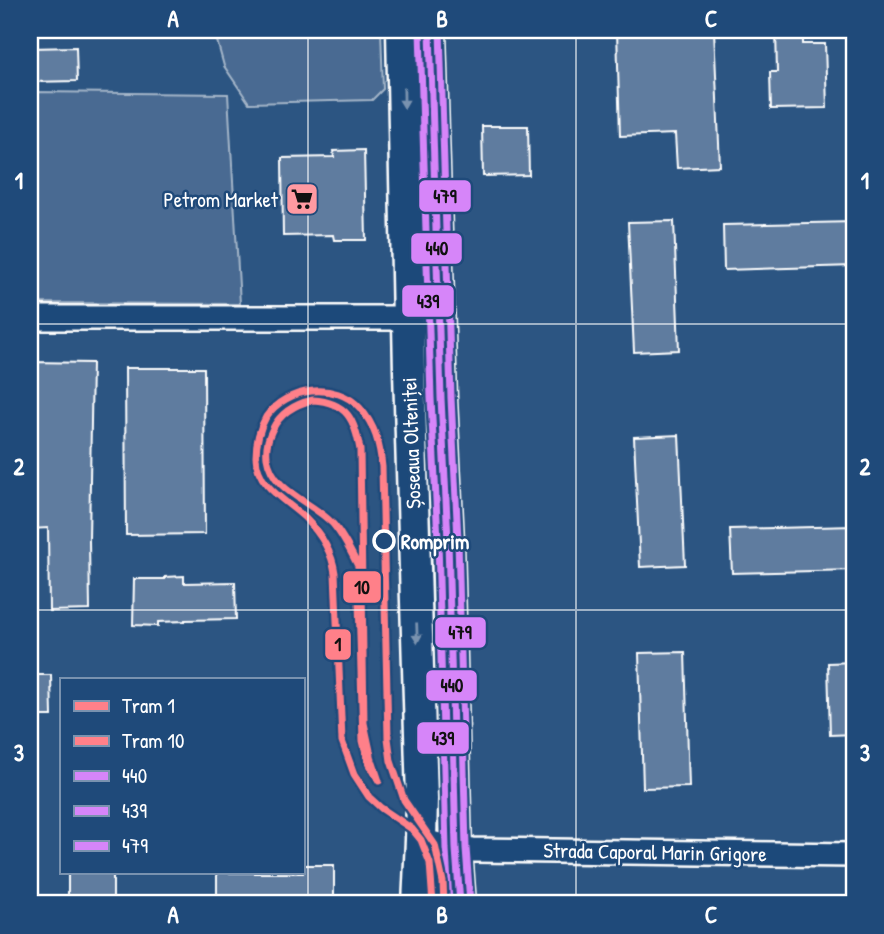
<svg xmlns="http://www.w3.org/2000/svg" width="884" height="934" viewBox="0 0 884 934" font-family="'Patrick Hand',sans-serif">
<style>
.green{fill:#486b92;stroke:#a4b5c8;stroke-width:2}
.building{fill:#5e7c9f;stroke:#fff;stroke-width:2}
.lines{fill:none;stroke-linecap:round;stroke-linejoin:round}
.minor-casing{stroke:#fff;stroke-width:28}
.major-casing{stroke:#fff;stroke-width:35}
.minor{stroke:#1f4a7a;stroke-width:23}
.major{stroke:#1f4a7a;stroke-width:30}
.bus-1-casing{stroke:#1f4a7a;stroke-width:12}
.bus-2-casing{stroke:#1f4a7a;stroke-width:12}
.bus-3-casing{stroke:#1f4a7a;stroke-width:12}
.bus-1{stroke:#d685f9;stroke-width:7}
.bus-2{stroke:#d685f9;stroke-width:7}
.bus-3{stroke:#d685f9;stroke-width:7}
.tram-1-casing{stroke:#1f4a7a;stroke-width:12}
.tram-2-casing{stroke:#1f4a7a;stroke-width:12}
.tram-1{stroke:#ff8089;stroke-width:7}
.tram-2{stroke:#ff8089;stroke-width:7}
.oneway{fill:#7992af}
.grid{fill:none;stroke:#fff;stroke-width:2;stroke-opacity:0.55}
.stop-dot{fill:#1f4a7a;stroke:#fff;stroke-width:3.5}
.labels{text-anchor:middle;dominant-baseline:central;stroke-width:5;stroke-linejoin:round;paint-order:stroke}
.poi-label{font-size:21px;fill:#fff;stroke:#1f4a7a;text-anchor:end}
.street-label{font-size:21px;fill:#fff;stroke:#1f4a7a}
.stop-label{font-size:21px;font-weight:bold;fill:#fff;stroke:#1f4a7a;text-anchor:start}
.line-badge{stroke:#1f4a7a;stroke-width:2.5}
.pale-badge-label{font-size:19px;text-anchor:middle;font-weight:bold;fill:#111}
.neatline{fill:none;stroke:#fff;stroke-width:2.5}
.grid-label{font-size:23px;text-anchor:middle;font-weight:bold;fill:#fff}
</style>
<rect width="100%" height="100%" fill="#2c5582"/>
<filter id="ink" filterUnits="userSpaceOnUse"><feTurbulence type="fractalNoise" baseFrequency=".0143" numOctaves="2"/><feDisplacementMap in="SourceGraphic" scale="14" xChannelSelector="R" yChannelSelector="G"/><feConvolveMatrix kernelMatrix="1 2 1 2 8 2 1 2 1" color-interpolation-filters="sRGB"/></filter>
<g filter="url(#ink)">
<path class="green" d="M 214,30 L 381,30 L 383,89 L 372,100 L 249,103 L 224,66 Z
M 30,92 L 228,94 L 240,304 L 30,303 Z"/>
<path class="building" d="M 617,30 L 666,30 L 666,31 L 714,30 L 720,166 L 677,168 L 675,134 L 620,136 Z
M 776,30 L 803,30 L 803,44 L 825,44 L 827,108 L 771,109 L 770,72 L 777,72 Z
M 76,47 L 77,81 L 30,82 L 30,48 Z
M 482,126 L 528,126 L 529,175 L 483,176 Z
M 364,150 L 366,240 L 334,240 L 333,235 L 283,236 L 282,158 L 334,157 L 333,151 Z
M 674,221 L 679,350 L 634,352 L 628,222 Z
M 854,222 L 854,266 L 724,270 L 723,225 Z
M 30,362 L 92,363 L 89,540 L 90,610 L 49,611 L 48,528 L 30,529 Z
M 125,368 L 204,368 L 205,534 L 126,535 Z
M 679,435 L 685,565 L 640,567 L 634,437 Z
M 854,526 L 854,570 L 732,573 L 730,529 Z
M 184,576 L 184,583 L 235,582 L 236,619 L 185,620 L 185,621 L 158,622 L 158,626 L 133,625 L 134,579 L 165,579 L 165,577 Z
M 685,652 L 689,787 L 643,788 L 639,653 Z
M 854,662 L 854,734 L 830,735 L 828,663 Z
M 30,675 L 51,675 L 52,716 L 30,716 Z
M 303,865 L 334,865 L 334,904 L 217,904 L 217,873 L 303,873 Z
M 68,873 L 113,873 L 113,904 L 68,904 Z"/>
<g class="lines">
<defs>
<path id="minor" d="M 30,318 L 408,318
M 421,840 L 446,847 L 473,850 L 854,855"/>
<path id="major" d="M 402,30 L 409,371 L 422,799 L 421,840 L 418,904
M 430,30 L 441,398 L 448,540 L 456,849 L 460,904"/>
</defs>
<use href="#minor" class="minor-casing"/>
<use href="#major" class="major-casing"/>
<use href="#minor" class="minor"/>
<use href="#major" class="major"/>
<defs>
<path id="bus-1" d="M 430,30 L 441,398 L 448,540 L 456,849 L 460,904"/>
<path id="bus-2" d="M 420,30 L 431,398 L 438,540 L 446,849 L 449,904"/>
<path id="bus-3" d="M 440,30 L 451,398 L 458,540 L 466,848 L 470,903"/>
</defs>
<use href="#bus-1" class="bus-1-casing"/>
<use href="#bus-2" class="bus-2-casing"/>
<use href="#bus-3" class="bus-3-casing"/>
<use href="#bus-1" class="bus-1"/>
<use href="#bus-2" class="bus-2"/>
<use href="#bus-3" class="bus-3"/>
<defs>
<path id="tram-1" d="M 433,904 L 430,863 L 421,840 L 412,829 L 381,808 L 369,797 L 354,774 L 342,741 L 335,573 C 332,551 321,534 305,518 C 286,500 257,487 256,457 C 256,443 259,429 266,417 C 286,387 336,381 360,408 C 375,425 380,445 382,467 L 388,738 L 391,761 L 404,800 L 435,845 L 443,882 L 444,904"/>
<path id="tram-2" d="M 313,400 C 347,402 355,420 360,450 L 364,723 L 372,760 L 379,781 L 368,761 L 363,741 L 358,566 C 351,552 344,537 333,524 C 312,501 272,492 267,457 C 266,448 268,438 272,430 C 280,413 295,404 313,400 Z"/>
</defs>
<use href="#tram-1" class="tram-1-casing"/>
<use href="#tram-2" class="tram-2-casing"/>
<use href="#tram-1" class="tram-1"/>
<use href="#tram-2" class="tram-2"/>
</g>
<defs><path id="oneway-solid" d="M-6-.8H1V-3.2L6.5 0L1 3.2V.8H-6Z" transform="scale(1.75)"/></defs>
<g class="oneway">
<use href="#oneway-solid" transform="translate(404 98) rotate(89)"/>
<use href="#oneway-solid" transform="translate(417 633) rotate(88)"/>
</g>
</g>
<path class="grid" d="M 308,30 L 308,904M 576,30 L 576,904M 30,324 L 854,324M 30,610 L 854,610"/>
<defs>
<symbol id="supermarket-square" viewBox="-11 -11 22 22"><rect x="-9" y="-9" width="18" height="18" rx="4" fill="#ff9aa2" stroke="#1f4a7a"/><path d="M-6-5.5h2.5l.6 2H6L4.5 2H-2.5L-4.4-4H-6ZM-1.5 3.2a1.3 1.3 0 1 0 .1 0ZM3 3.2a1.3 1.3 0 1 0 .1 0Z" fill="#111"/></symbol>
</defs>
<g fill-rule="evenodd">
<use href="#supermarket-square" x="283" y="180" width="38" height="38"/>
</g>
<circle class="stop-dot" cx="384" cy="541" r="10"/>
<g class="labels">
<g class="poi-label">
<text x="278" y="199">Petrom Market</text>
</g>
<g class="street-label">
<text transform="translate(411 443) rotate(-92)">Șoseaua Olteniței</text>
<text transform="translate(655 852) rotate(1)">Strada Caporal Marin Grigore</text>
</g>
<g class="stop-label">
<text x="401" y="541">Romprim</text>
</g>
</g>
<g class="line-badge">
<rect x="418" y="179" width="54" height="34" rx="7" fill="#d685f9"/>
<rect x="410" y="232" width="53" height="33" rx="7" fill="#d685f9"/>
<rect x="401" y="284" width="54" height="34" rx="7" fill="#d685f9"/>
<rect x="342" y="570" width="40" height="34" rx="7" fill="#ff8089"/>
<rect x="434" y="616" width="53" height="33" rx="7" fill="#d685f9"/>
<rect x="324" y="628" width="28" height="33" rx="7" fill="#ff8089"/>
<rect x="425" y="669" width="53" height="33" rx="7" fill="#d685f9"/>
<rect x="416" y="721" width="54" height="34" rx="7" fill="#d685f9"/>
</g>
<g class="pale-badge-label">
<text x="445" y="203">479</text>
<text x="437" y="255">440</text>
<text x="428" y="308">439</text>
<text x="362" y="594">10</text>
<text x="460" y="639">479</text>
<text x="338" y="651">1</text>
<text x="452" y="692">440</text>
<text x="443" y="745">439</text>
</g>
<rect width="884" height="934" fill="none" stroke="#1f4a7a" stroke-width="77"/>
<rect x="60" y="678" width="245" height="196" fill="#1f4a7a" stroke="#7992af" stroke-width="2"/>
<rect x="74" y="701" width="35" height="10" fill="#ff8089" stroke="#7992af" stroke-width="2"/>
<text x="122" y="713" font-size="21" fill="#ffffff">Tram 1</text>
<rect x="74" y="736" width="35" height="10" fill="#ff8089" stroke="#7992af" stroke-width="2"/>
<text x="122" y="748" font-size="21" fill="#ffffff">Tram 10</text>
<rect x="74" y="771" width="35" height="10" fill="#d685f9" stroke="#7992af" stroke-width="2"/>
<text x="122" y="783" font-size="21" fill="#ffffff">440</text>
<rect x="74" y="806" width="35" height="10" fill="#d685f9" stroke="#7992af" stroke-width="2"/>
<text x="122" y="818" font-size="21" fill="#ffffff">439</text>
<rect x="74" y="841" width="35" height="10" fill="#d685f9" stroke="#7992af" stroke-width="2"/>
<text x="122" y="853" font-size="21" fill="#ffffff">479</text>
<rect x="38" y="38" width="808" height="857" class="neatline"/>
<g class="grid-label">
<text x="173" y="27">A</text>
<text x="442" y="27">B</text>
<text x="711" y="27">C</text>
<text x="19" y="189">1</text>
<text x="865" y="189">1</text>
<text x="19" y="475">2</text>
<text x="865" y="475">2</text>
<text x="19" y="761">3</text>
<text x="865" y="761">3</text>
<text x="173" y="923">A</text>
<text x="442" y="923">B</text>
<text x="711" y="923">C</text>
</g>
</svg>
